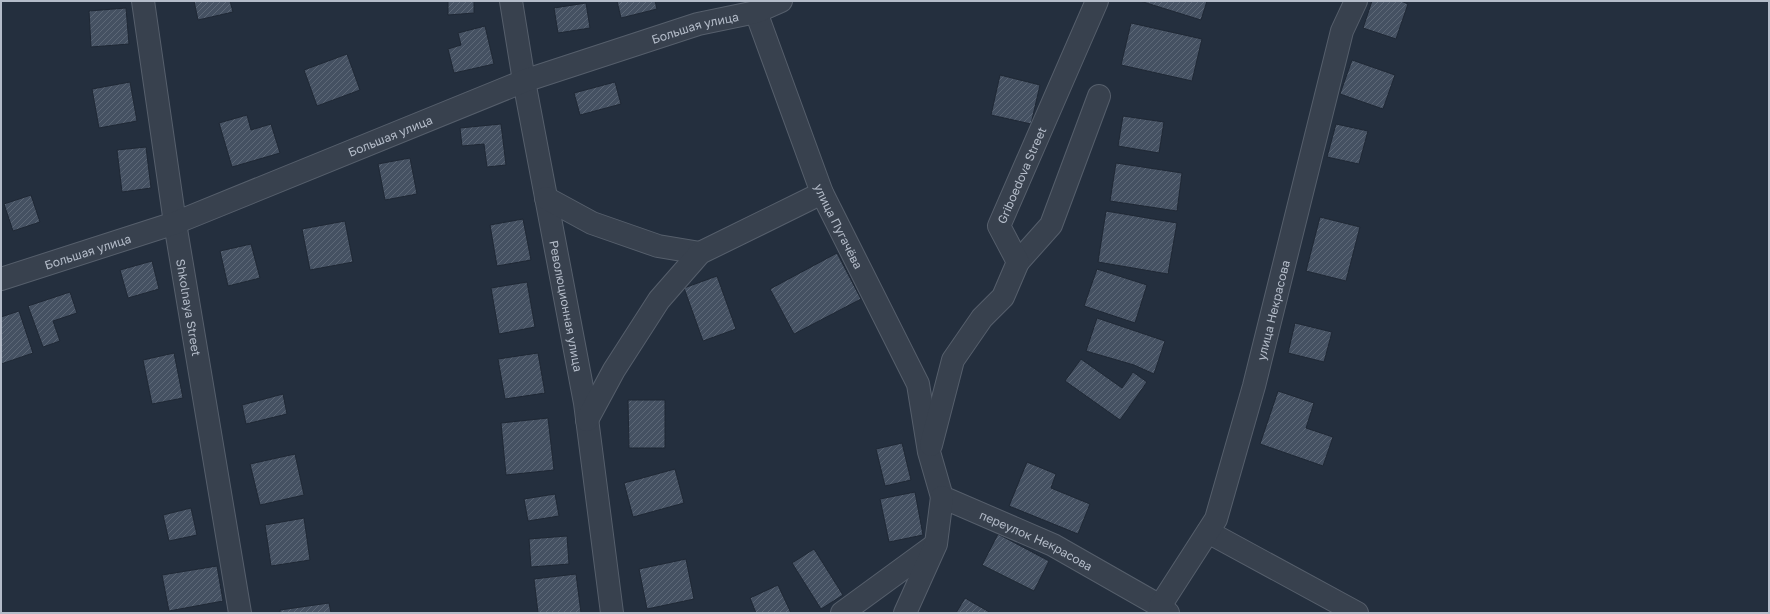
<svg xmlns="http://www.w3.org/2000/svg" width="1770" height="614" viewBox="0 0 1770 614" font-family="'Golos Text',sans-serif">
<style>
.building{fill:url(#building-hatch);stroke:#1f2835}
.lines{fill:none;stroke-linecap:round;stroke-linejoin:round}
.minor-casing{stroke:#565f6c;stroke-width:24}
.minor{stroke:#38414e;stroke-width:22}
.labels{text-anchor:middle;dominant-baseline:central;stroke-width:4;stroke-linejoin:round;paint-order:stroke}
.street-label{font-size:12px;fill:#b4bcc9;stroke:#1d2633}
</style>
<defs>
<pattern id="building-hatch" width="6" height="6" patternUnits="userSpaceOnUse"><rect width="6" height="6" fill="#455162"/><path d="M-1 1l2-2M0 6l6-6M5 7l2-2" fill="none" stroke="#5d6877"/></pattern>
</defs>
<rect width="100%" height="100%" fill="#242f3e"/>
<path class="building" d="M 194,1 L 230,1 L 233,12 L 198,20 Z
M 448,1 L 474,1 L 474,13 L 448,15 Z
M 617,1 L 655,1 L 657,9 L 621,18 Z
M 1140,1 L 1207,1 L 1201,20 Z
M 1372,1 L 1401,1 L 1408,4 L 1396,39 L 1363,28 Z
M 586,3 L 590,28 L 558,33 L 554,8 Z
M 126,8 L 129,44 L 91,47 L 89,11 Z
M 1131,23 L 1202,39 L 1192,81 L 1121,65 Z
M 485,26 L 494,64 L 454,73 L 448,49 L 461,45 L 458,33 Z
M 347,54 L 360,90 L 317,106 L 304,70 Z
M 1352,60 L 1395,75 L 1383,109 L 1340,94 Z
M 1000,75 L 1040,85 L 1031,124 L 991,115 Z
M 130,82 L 137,121 L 99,128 L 92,89 Z
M 615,82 L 621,104 L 580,115 L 574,93 Z
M 247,115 L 251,130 L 271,124 L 280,153 L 232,167 L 219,123 Z
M 1123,116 L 1164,122 L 1159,153 L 1118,146 Z
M 501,124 L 506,165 L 487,167 L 484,144 L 462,146 L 460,128 Z
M 1336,124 L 1368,131 L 1359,164 L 1327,157 Z
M 146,147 L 151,188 L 122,192 L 117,150 Z
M 410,158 L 417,194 L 385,200 L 378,164 Z
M 1116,163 L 1182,173 L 1177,211 L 1110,201 Z
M 31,195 L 40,222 L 13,231 L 4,204 Z
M 1106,211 L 1177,223 L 1168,274 L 1098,262 Z
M 1320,217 L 1360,227 L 1346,281 L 1306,271 Z
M 523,219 L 531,260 L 497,266 L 490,225 Z
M 345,221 L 353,262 L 310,270 L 302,229 Z
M 251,244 L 260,278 L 228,286 L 220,251 Z
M 837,253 L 861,299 L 794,334 L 770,289 Z
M 152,261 L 159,289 L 128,298 L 120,270 Z
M 1097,269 L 1147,285 L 1135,323 L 1084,306 Z
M 717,276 L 736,329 L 703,341 L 684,288 Z
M 527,282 L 535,327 L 499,334 L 491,288 Z
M 70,292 L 77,313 L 53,321 L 60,341 L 43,347 L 28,306 Z
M 19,311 L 33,353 L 1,364 L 1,317 Z
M 1097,318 L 1165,341 L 1154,374 L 1134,365 L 1086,351 Z
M 1295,323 L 1332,332 L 1324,362 L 1288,353 Z
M 174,353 L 183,398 L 152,404 L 143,360 Z
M 538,353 L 545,393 L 505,399 L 498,359 Z
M 1081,359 L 1122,388 L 1133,372 L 1147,382 L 1120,420 L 1065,381 Z
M 1278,391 L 1314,403 L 1306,428 L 1333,437 L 1323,466 L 1260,444 Z
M 283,394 L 287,414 L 246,424 L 242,405 Z
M 628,400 L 665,400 L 665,448 L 629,448 Z
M 548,418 L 554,470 L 506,475 L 501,423 Z
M 902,443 L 911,480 L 885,486 L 876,449 Z
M 295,454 L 304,495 L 260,505 L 250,464 Z
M 1027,462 L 1056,474 L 1051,488 L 1090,504 L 1078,534 L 1009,506 Z
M 675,469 L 684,503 L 633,517 L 624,483 Z
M 915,492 L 923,535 L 889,542 L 880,499 Z
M 555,494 L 559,516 L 528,521 L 524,499 Z
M 191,508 L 197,535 L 169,541 L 163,515 Z
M 304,518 L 310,560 L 271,566 L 265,525 Z
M 998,534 L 1049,561 L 1034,591 L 982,565 Z
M 567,536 L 569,564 L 531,567 L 529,539 Z
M 814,549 L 843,595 L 821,609 L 792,563 Z
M 686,559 L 694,599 L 647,609 L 639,569 Z
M 217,566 L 223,601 L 169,611 L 162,575 Z
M 576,574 L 581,613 L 538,613 L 534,579 Z
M 778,585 L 791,613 L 756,613 L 750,598 Z
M 965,598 L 991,613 L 956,613 Z
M 329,603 L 331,613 L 280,613 L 280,610 Z"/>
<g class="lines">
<defs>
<g id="minor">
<path id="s1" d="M 143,1 L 175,223 L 240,613"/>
<path id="s2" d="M 511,1 L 524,81 L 585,403 L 612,613"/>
<path id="s3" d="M 766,2 L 756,12 L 822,193 L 918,384 L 929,452 L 942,497 L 1053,545 L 1160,606 L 1168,613"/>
<path d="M 546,198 L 592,223 L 658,246 L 700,253"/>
<path d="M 1018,262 L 1051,225 L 1099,96"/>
<path id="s4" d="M 1,279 L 175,223 L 524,81 L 698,24 L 756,12 L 781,1"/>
<path d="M 587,420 L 614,370 L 659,300 L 700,253 L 822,193"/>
<path id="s5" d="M 931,445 L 953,360 L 982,318 L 1003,297 L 1018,262 L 999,226 L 1097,1"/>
<path d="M 1208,532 L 1357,613"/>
<path id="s6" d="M 1160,606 L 1216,519 L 1254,386 L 1342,31 L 1356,1"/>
<path d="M 842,613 L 935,545"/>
<path d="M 905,613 L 936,544 L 942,497"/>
</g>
</defs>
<use href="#minor" class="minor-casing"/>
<use href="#minor" class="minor"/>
</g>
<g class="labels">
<g class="street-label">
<text stroke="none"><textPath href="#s4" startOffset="739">Большая улица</textPath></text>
<text stroke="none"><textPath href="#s4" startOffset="415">Большая улица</textPath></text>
<text stroke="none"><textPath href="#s5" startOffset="303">Griboedova Street</textPath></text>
<text stroke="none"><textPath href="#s3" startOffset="244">улица Пугачёва</textPath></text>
<text stroke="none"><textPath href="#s4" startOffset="91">Большая улица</textPath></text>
<text stroke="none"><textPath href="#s2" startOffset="310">Революционная улица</textPath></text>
<text stroke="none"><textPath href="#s1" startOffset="310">Shkolnaya Street</textPath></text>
<text stroke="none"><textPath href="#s6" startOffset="320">улица Некрасова</textPath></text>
<text stroke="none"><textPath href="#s3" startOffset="640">переулок Некрасова</textPath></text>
</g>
</g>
<rect width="1770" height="614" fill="none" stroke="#b4bcc9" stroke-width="4"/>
</svg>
